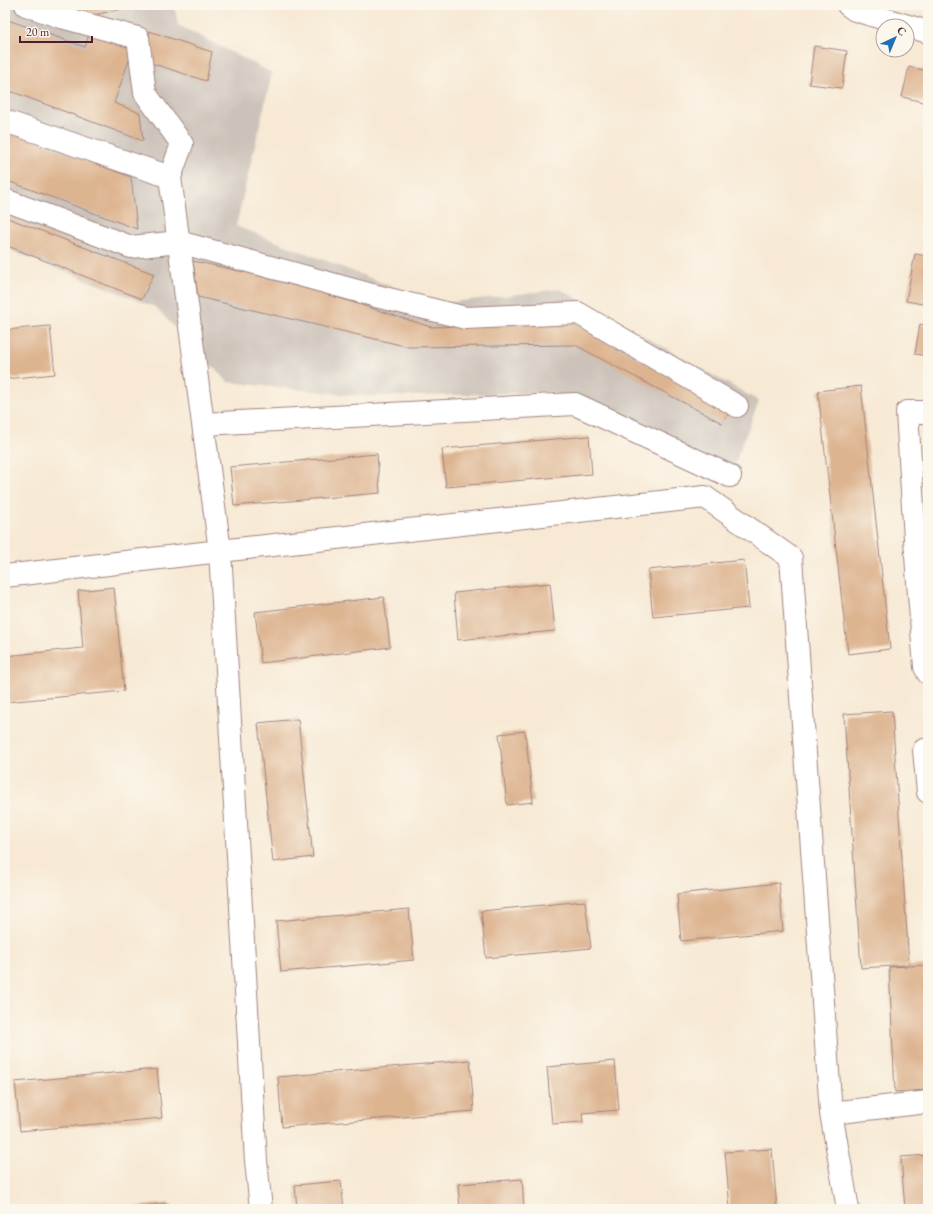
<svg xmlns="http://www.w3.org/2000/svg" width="933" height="1214" viewBox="0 0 933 1214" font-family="'EB Garamond',serif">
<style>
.industrial{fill:#ccc2b9}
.building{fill:#ddb490}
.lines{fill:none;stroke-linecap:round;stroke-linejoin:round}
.minor-casing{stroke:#a08480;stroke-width:24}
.minor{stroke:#fff;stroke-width:22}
</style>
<rect width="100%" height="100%" fill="#fbf7ec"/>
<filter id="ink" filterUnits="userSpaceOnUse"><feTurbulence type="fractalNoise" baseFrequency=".025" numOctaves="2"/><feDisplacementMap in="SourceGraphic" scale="8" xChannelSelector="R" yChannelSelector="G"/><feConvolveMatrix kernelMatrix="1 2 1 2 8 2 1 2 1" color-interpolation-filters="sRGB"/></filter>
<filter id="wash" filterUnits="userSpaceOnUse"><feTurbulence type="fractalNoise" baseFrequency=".012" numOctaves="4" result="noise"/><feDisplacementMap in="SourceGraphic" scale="16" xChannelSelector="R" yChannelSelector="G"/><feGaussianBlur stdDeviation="0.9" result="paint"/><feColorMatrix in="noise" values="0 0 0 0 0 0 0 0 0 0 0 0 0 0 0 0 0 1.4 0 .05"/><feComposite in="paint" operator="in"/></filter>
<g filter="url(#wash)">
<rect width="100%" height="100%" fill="#f7e9d4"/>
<path class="industrial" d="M 5,5 L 174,5 L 178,25 L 272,73 L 236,226 L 437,304 L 560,289 L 759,401 L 730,476 L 551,392 L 425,396 L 359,396 L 228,382 L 155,307 L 5,248 Z"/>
<g id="blocks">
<path class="building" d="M 83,5 L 120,5 L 121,9 L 85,17 Z
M 5,19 L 85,47 L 89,34 L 133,49 L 114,103 L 140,113 L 143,141 L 5,89 Z
M 149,31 L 212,52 L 206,81 L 151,63 Z
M 814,46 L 847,51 L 842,88 L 809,84 Z
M 909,67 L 928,71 L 928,103 L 902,97 Z
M 5,130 L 131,177 L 137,229 L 5,180 Z
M 5,217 L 154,274 L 142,299 L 5,245 Z
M 915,254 L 928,256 L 928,305 L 906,301 Z
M 193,261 L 282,280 L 431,327 L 575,322 L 729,413 L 722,423 L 575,345 L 409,347 L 198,297 Z
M 920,324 L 928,326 L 928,356 L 915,354 Z
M 50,326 L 55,374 L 5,379 L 5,330 Z
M 861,386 L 890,649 L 848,654 L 818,391 Z
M 589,436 L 592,474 L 446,487 L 442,449 Z
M 377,454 L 380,493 L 234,506 L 230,467 Z
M 744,560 L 749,608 L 653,617 L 648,570 Z
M 550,583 L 555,631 L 458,640 L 454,593 Z
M 114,587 L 124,691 L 5,702 L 5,656 L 83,648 L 78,591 Z
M 384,597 L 390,647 L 261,663 L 255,612 Z
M 892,711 L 909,965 L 861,968 L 844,714 Z
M 298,719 L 313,857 L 273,862 L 258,723 Z
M 525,731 L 533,802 L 507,805 L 499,734 Z
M 779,883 L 783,931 L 681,941 L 677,894 Z
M 585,901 L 591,948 L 486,958 L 481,911 Z
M 409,909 L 414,960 L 281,972 L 276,921 Z
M 928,965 L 928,1090 L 895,1092 L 889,967 Z
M 470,1060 L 474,1111 L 282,1127 L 278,1077 Z
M 615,1061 L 619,1110 L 582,1113 L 583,1122 L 552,1124 L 547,1067 Z
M 157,1069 L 162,1118 L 20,1131 L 15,1082 Z
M 772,1149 L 777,1209 L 730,1209 L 725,1152 Z
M 928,1155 L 928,1209 L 905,1209 L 901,1157 Z
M 522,1179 L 524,1209 L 460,1209 L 458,1184 Z
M 341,1181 L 344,1209 L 297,1209 L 295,1185 Z
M 169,1203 L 170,1209 L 124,1209 L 123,1208 Z"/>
</g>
</g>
<g filter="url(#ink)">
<use href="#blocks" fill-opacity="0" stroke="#a08480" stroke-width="1"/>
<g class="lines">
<defs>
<path id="minor" d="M 26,5 L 61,17
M 60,5 L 61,17 L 138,38 L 145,93 L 182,144 L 170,177
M 848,5 L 855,10 L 928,32
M 5,121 L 170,177 L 220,551 L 256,1161 L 261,1209
M 5,200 L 131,247 L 179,242 L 376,296 L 466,318 L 578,313 L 737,406
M 928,412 L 907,412 L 917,570 L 925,667 L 928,673
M 203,424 L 575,404 L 730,476
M 5,576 L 220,551 L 705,497 L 791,558 L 831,1113 L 928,1102
M 924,750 L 928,792
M 831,1113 L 848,1209"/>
</defs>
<use href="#minor" class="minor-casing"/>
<use href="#minor" class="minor"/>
</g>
</g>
<rect width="933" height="1214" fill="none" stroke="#fbf7ec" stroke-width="20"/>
<g transform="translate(895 38) rotate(44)"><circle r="19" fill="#fbf7ec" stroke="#b4a19f"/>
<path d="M0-3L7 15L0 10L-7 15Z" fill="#1f6fb2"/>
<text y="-6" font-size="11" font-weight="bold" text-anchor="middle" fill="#4a1f2b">С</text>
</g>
<path d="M20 36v6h72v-6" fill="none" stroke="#4a1f2b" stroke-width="2"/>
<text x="26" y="36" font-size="12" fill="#4a1f2b" stroke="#fbf7ec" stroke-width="3" paint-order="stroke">20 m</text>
</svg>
